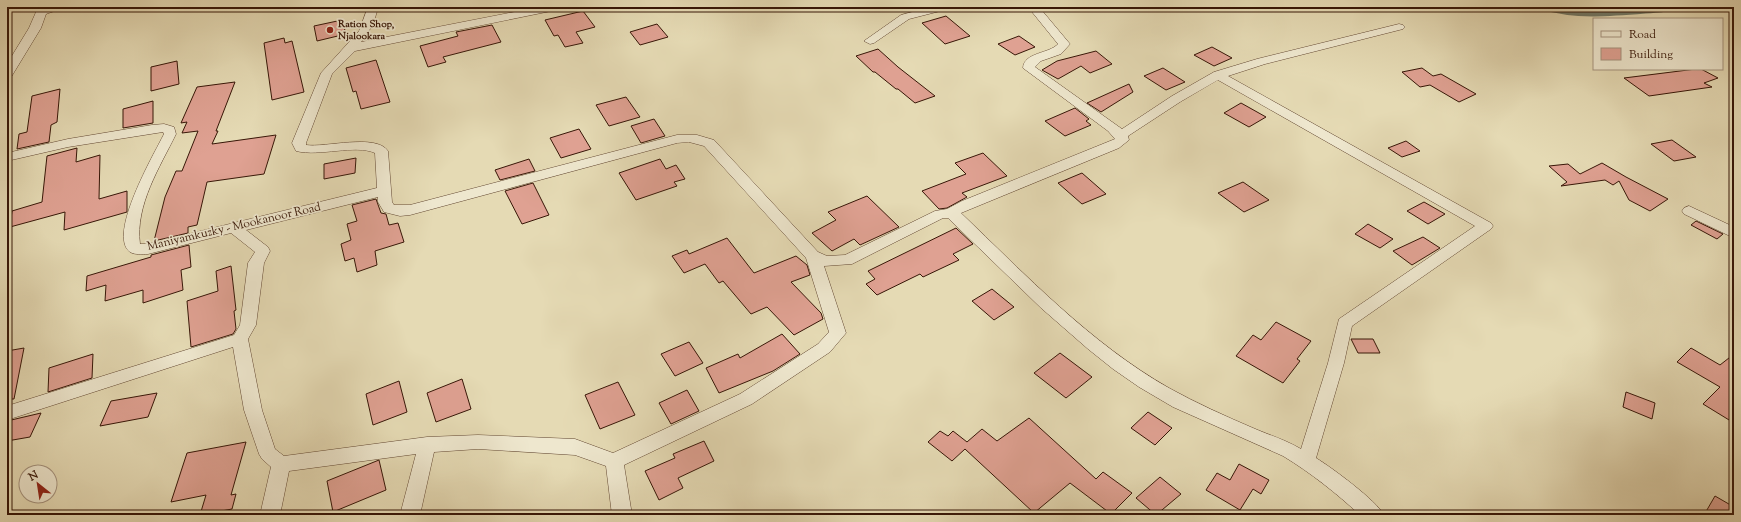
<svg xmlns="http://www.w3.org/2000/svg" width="1741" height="522" viewBox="0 0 1741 522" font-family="'Sorts Mill Goudy',serif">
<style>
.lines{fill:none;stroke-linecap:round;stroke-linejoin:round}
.stream{stroke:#717968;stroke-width:4.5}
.building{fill:#dfa192;stroke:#371607}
.street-casing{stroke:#624732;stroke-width:1}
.street{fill:#eee7ce;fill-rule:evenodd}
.poi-dot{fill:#8f2418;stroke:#eee7ce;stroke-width:1.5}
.labels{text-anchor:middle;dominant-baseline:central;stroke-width:3.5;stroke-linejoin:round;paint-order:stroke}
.far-poi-label{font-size:10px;font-weight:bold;fill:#371607;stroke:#eee7ce;text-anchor:start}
.street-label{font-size:12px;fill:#371607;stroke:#eee7ce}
</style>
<rect width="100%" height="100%" fill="#e5dab4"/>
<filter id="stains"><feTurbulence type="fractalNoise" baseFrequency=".005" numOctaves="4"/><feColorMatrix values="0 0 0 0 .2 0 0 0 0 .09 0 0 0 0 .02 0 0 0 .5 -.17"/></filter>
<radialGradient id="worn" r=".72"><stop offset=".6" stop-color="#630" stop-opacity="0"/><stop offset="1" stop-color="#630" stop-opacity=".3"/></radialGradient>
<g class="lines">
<path class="stream" d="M 1541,7 C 1580,19 1622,13 1662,10 L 1670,7"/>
</g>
<path class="building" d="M 583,11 L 595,27 L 576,32 L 583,43 L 565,47 L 558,35 L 554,36 L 545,20 Z
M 946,16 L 970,36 L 945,44 L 922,23 Z
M 342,20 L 346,34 L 317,41 L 314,26 Z
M 657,24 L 668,37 L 640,45 L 630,32 Z
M 492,25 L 501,42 L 443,57 L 446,62 L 428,67 L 420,46 L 458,36 L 456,32 Z
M 1019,36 L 1035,47 L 1015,55 L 998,44 Z
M 284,38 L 285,43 L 292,41 L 304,92 L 272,100 L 264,43 Z
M 1212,47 L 1232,58 L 1214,66 L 1194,55 Z
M 878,49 L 898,67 L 935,96 L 915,103 L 898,89 L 896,89 L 875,72 L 873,72 L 856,56 Z
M 1096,51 L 1112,64 L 1090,73 L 1081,66 L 1058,79 L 1042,70 L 1057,61 Z
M 376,60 L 390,102 L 361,109 L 356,91 L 353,92 L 346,68 Z
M 177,61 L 179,84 L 151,91 L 151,67 Z
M 1163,68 L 1185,82 L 1166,90 L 1144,76 Z
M 1422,68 L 1433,76 L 1441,74 L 1476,94 L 1459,102 L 1430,85 L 1420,87 L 1402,72 Z
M 1696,69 L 1701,69 L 1718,78 L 1704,83 L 1712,87 L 1649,96 L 1624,78 Z
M 235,82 L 216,131 L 218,131 L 212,144 L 276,135 L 264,174 L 207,182 L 197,225 L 188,227 L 188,233 L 154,241 L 165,197 L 176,171 L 182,171 L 198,131 L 182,133 L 187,122 L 181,123 L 197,87 Z
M 1129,84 L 1133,92 L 1101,112 L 1087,103 Z
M 60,89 L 57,122 L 51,125 L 49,142 L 17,149 L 19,134 L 27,132 L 32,96 Z
M 626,97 L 640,117 L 609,126 L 596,105 Z
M 153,101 L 153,123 L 123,128 L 123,109 Z
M 1241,103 L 1266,117 L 1249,127 L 1224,113 Z
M 1075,108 L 1089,119 L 1086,121 L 1091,125 L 1065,136 L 1045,121 Z
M 654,119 L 665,136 L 641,143 L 631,126 Z
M 579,129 L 591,149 L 561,158 L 550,138 Z
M 1672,140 L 1696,157 L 1674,161 L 1651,144 Z
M 1406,141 L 1420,151 L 1402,157 L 1388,148 Z
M 77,148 L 76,162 L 100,155 L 99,199 L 127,191 L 127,212 L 64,230 L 65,212 L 10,227 L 12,211 L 42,202 L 47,156 Z
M 983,153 L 1007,176 L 962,193 L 967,197 L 947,208 L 939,209 L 922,191 L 966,174 L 955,163 Z
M 356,158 L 355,173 L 324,179 L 324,164 Z
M 529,159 L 535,171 L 500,180 L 495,170 Z
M 660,159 L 666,169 L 676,165 L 685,179 L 674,182 L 677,186 L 636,200 L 619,173 Z
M 1602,163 L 1626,177 L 1668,199 L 1650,211 L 1629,200 L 1619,181 L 1613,185 L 1605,180 L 1561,186 L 1567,182 L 1549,166 L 1568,164 L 1580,174 Z
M 1082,173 L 1106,194 L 1082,204 L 1058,183 Z
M 1243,182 L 1269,200 L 1244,212 L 1218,193 Z
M 533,183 L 549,215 L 522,224 L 505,191 Z
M 867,196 L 899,227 L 860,245 L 854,239 L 832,251 L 812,233 L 836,220 L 828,212 Z
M 376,199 L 381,213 L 386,214 L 389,225 L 398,223 L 404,242 L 375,251 L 377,265 L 357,272 L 354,258 L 345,261 L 341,244 L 351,240 L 347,224 L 357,221 L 352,205 Z
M 1424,202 L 1445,214 L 1428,224 L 1407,211 Z
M 1696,221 L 1723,234 L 1717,239 L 1691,225 Z
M 1368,224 L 1393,239 L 1380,248 L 1355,234 Z
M 956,228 L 973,244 L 953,254 L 959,260 L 923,277 L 920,274 L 877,295 L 866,284 L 875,279 L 868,271 Z
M 1423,237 L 1440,248 L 1412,265 L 1393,251 Z
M 727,238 L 754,273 L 796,256 L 807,265 L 810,275 L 791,282 L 821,313 L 823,319 L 794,335 L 767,307 L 751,314 L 723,281 L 719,283 L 705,264 L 684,273 L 672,256 L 687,250 L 689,254 Z
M 189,245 L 191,267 L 181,270 L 183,290 L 143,303 L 143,290 L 105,301 L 106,285 L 86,291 L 87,276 L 151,257 L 151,255 Z
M 231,266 L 236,310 L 234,311 L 236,329 L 233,334 L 191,347 L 187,301 L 218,291 L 216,271 Z
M 992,289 L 1014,307 L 994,320 L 972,301 Z
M 1276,322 L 1311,341 L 1297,359 L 1300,361 L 1283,383 L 1236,356 L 1253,335 L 1261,340 Z
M 782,334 L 800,354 L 773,371 L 719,393 L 706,368 L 738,354 L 740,358 Z
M 1351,339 L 1373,339 L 1380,353 L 1358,353 Z
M 689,342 L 703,363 L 675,376 L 661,354 Z
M 24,348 L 14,399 L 7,399 L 7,351 Z
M 1691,348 L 1720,365 L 1734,354 L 1734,423 L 1703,404 L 1720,387 L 1677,362 Z
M 1060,353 L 1092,377 L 1066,398 L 1034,373 Z
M 93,354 L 92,378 L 48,392 L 49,368 Z
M 462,379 L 471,409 L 436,422 L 427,393 Z
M 399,381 L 407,412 L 373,425 L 366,394 Z
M 618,382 L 635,415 L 600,429 L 585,395 Z
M 687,390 L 699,411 L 671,424 L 659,403 Z
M 1626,392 L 1655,403 L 1652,419 L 1623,407 Z
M 157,393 L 148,417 L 100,426 L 111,401 Z
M 1148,412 L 1172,428 L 1155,445 L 1131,428 Z
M 41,413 L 30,437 L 7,441 L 7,421 Z
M 1029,418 L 1096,479 L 1103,472 L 1132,493 L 1111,514 L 1070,483 L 1034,513 L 965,449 L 952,461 L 928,442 L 940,431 L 948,436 L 953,431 L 967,442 L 982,429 L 997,441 Z
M 704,441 L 714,461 L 678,478 L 683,488 L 659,500 L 645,471 L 675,458 L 673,454 Z
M 246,442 L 231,495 L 236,494 L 232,509 L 200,515 L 206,495 L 171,502 L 187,453 Z
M 379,460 L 386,490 L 333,512 L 327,481 Z
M 1239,464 L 1269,480 L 1261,494 L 1253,489 L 1240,510 L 1206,490 L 1217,473 L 1230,480 Z
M 1160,477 L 1181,494 L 1156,515 L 1136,498 Z
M 1715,496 L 1734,507 L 1734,515 L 1704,515 Z"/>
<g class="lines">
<defs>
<path id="street" d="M 45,7 L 61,7 L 60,9 L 46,14 L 41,28 L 13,74 L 11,77 L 7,78 L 7,64 L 29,28 L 36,12 L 37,10 Z
M 368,7 L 378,7 C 375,21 370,31 361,42 L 540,7 L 561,7 L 556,10 L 355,51 L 332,74 L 306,143 L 306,145 C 325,148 376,133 388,151 L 392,202 L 394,205 L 410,205 L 677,135 L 697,135 L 714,140 L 818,252 L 827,256 L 845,255 L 935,211 L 947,209 L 962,201 L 1115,139 L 1108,131 L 1023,68 C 1024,52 1049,54 1058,44 L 1028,7 L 1039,7 L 1070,44 L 1061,54 L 1041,61 L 1035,67 L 1122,129 L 1172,96 L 1214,72 L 1257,59 L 1399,24 L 1403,25 L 1405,27 L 1403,29 L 1265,64 L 1228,76 L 1491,223 L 1493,226 L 1491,229 L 1352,326 L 1344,363 L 1316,458 C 1331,467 1377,501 1384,515 L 1360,515 C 1336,493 1311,473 1283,456 L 1173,407 L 1139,387 L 1113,369 L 1088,349 L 1041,308 L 948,218 L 943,218 L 852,264 L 824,266 L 846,333 L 830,352 L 752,404 L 624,465 L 632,515 L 612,515 L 606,466 L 575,455 L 478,449 L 434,452 L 420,515 L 400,515 L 416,454 L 289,471 L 280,515 L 260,515 L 271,467 L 262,459 L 259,454 L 244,410 L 233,347 L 7,420 L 7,406 L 234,335 L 240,325 L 248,263 L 255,252 L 231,233 L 148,254 C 142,254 135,255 130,252 C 107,235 154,154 164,134 L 163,132 L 68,147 L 7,161 L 7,153 L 68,139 L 152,125 L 164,124 L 174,127 L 176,134 C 160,167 135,205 140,244 L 148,244 L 377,188 L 375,153 C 355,144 320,157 296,151 L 292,143 L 321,73 L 359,31 ZM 1218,80 L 1475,226 L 1339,319 L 1328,363 L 1301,449 C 1286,440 1269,435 1253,428 C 1225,416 1196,403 1169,388 C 1090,343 1026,275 961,213 L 1119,148 L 1129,140 L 1128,136 L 1180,102 ZM 689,142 L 704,146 L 806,258 L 829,332 L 818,344 L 740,394 L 613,453 L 575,439 L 478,435 L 427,437 L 284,456 L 275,449 L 262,410 L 248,339 L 256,325 L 264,263 L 270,251 L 268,247 L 246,230 L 378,197 L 378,202 L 384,212 L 400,216 L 410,215 L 677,143 Z
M 931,7 L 949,7 L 948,9 L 909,19 L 874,43 L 870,44 L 864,41 L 901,15 Z
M 1689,206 L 1734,227 L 1734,238 L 1684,214 L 1682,211 L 1684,208 Z"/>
</defs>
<use href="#street" class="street-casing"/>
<use href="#street" class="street"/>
</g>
<circle class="poi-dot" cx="330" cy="30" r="4"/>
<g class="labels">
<g class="far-poi-label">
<text x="338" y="24">Ration Shop,<tspan x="338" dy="12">Njalookara</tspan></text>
</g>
<g class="street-label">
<text transform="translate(234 227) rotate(-13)">Maniyamkuzky - Mookanoor Road</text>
</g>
</g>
<rect width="1741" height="522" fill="none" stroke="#e5dab4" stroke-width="24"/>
<rect x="8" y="8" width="1725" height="506" fill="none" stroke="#371607" stroke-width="2"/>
<rect x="12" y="12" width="1717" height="498" fill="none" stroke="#371607"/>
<rect x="1593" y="18" width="130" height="52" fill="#eee7ce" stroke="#a5937e"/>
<rect x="1601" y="31" width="20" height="6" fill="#eee7ce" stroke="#a5937e"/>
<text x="1629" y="38" font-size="12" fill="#371607">Road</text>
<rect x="1601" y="48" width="20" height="12" fill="#dfa192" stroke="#a5937e"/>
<text x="1629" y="58" font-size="12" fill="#371607">Building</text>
<g transform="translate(38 484) rotate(330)"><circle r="19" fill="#eee7ce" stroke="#a5937e"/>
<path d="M0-3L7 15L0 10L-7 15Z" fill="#8f2418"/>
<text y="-6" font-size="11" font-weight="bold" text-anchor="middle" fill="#371607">N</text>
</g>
<rect width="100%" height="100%" filter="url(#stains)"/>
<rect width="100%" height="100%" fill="url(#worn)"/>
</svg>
